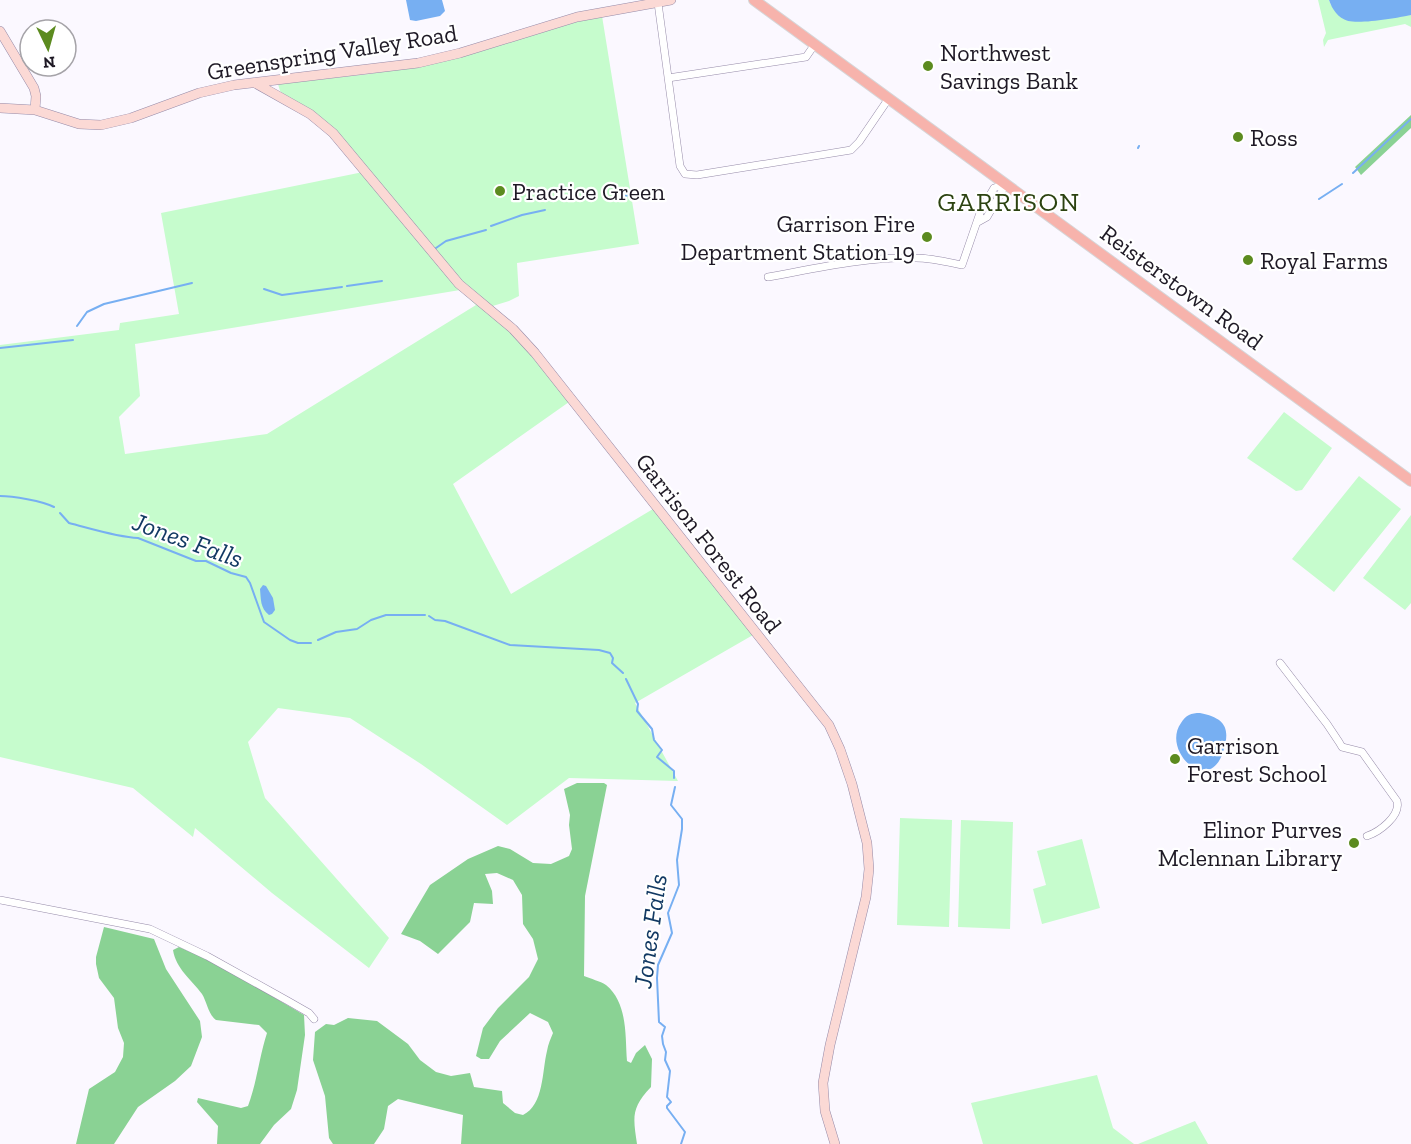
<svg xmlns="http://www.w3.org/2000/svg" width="1411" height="1144" viewBox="0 0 1411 1144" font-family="'Zilla Slab',serif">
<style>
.green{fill:#c6fccd;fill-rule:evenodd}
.forest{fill:#8ad294}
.water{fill:#77aff2}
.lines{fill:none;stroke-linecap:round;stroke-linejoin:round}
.stream{stroke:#77aff2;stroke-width:2}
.street-casing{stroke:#968ba9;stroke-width:8}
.secondary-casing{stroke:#968ba9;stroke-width:10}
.primary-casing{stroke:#d6d6d8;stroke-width:12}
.street{stroke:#fff;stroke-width:7}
.secondary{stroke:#fbd9d5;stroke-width:9}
.primary{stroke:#f7b3ac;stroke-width:10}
.poi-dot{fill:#5c8b1f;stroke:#fff;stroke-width:2}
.labels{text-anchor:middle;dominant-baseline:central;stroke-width:4.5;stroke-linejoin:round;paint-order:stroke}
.street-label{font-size:24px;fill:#1e1925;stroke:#fff}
.poi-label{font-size:24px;fill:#1e1925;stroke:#fff;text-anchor:start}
.water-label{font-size:26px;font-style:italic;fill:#123963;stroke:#fff}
.quarter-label{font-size:27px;letter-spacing:1.5px;fill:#2c4311;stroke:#fff}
</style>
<rect width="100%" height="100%" fill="#fbf8ff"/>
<path class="green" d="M 1318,0 L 1329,0 L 1331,5 L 1348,21 L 1370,20 L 1411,15 L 1411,27 L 1405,24 L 1328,40 L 1324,47 L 1323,40 L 1326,33 Z
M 602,16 L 639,244 L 517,263 L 519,296 L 509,301 L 483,309 L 521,341 L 569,402 L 453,484 L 511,594 L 653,509 L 753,635 L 635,703 L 678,781 L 569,778 L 507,825 L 421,764 L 350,718 L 278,708 L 248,742 L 265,798 L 389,938 L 369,968 L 272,893 L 195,828 L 193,837 L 133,788 L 0,757 L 0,345 L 119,330 L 120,323 L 179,314 L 161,213 L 368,171 L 280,91 L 278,84 L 369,74 L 439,62 L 551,28 ZM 460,290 L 476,305 L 267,434 L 125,454 L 119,417 L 140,396 L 135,344 Z
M 1284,412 L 1332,448 L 1302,490 L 1296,491 L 1247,458 Z
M 1359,476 L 1401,509 L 1334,592 L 1292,559 Z
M 1411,515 L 1411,603 L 1405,610 L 1363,578 Z
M 900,818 L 952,820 L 949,927 L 897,925 Z
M 961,820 L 1013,822 L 1010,929 L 958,927 Z
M 1082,839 L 1100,908 L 1042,924 L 1033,889 L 1046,885 L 1037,851 Z
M 1097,1075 L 1113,1128 L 1134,1144 L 983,1144 L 971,1103 Z
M 1195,1121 L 1208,1144 L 1138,1144 Z"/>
<path class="forest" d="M 1411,115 L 1411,128 L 1361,175 L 1355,167 Z
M 577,783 L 604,783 L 607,785 L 585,896 L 584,976 C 591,979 600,981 606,985 C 628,1003 625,1036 627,1061 L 631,1063 L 636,1053 L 645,1045 L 652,1059 L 651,1087 C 631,1108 633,1117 637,1144 L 461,1144 L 463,1115 L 398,1099 L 388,1106 L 384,1129 L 374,1144 L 333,1144 L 329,1138 L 325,1096 L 313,1060 L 315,1032 L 326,1024 L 334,1025 L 348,1018 L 377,1021 L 408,1044 L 420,1060 L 436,1072 L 451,1076 L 470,1073 L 474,1087 L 502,1091 L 503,1103 L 515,1113 L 523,1115 C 544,1105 542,1071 547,1051 C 548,1044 551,1038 553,1033 L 548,1022 L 530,1013 L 500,1041 L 489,1059 L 481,1059 L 476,1056 L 483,1028 L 498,1008 L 529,977 L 538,959 L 533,939 L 523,924 L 522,895 L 513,880 L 497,873 L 485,874 L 492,891 L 493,904 L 474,903 L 470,922 L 438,954 L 420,941 L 401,934 L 430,885 L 468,859 L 498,846 L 510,849 L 533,863 L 551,864 L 569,856 L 572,849 L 569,825 L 570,815 L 564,789 Z
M 104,927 L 154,939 L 166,969 L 200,1021 L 202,1037 L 191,1066 L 175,1081 L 138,1107 L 114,1144 L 76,1144 L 89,1089 L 115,1072 L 123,1057 L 124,1043 L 118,1028 L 114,998 L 99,978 L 96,964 L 96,957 Z
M 179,947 L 216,963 L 304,1015 L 305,1035 L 297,1090 L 291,1109 L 274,1125 L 260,1144 L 217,1144 L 218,1126 L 197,1102 L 198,1098 L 241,1108 L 248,1106 C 257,1082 259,1058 267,1033 L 259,1025 L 216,1020 C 208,1014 207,1002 202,994 C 191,979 176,969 173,950 Z"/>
<path class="water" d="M 406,0 L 442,0 L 445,11 L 440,16 L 416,21 L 410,20 Z
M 1329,0 L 1411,0 L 1411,15 C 1397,18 1362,24 1348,21 C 1338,18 1332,9 1329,0 Z
M 263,585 L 266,586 L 273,598 L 275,610 L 272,614 L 269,615 C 260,608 261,599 260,589 Z
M 1200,713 C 1225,718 1231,728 1223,752 C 1209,796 1161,751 1181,723 C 1186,715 1191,713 1200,713 Z"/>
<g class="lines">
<path class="stream" d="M 1138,148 L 1139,146
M 1353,173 L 1411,119
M 618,196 L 638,195
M 1319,199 L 1342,184
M 491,226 L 522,215 L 545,210
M 436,248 L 446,241 L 486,230
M 347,286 L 382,281
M 264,289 L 282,295 L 342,287
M 77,326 L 87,312 L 104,304 L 192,283
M 0,348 L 73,340
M 0,496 C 12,496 43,501 54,507
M 60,513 L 69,523 C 89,528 117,537 138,538 L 196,561 L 206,561 L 231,573 L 246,577 L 250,583 L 264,622 L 290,640 L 298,643 L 311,643
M 429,616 L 435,620 L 445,621 L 510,645 L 599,650 L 610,653 L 613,658 L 612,663 L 623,673
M 318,640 L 336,632 L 357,629 L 371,620 L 386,615 L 425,615
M 626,679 L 638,704 L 637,711 L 652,729 L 654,740 L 662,750 L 657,757 L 674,771 L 674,778
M 675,787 L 671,805 L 682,819 L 682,829 L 677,860 L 679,885 L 668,913 L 672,933 L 658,965 L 657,978 L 659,1022 L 665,1027 L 662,1036 L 663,1044 L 666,1052 L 665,1060 L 670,1071 L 667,1097 L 671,1102 L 667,1106 L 667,1108 L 685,1132 L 681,1144"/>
<defs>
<path id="street" d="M 658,3 L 680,166 L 685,174 L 697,175 L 851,150 L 859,142 L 889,98
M 668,78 L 806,57 L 815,44
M 978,222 L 987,217 L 1006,184
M 768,277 C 813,269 870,256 916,258 C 931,258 947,262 962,265 L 981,210 L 994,188 L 1006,184
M 1280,663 L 1327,724 L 1339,742 L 1342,747 L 1362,752 L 1397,801 C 1401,816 1379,832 1367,836
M 0,900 L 150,929 L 207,956 L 288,1001 L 309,1013 L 314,1019"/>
<path id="secondary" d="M 0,31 L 34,88 L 36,96 L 35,110
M 255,83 L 310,114 L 333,133 L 459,284 L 513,329 L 535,353 L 829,725 L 840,749 L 852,784 L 867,843 L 869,869 L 866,897 L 830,1045 L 823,1083 L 825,1111 L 835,1144
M 0,108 L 35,110 L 79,124 L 101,125 L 131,118 L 199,93 L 234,85 L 418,63 L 460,53 L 577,17 L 671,0"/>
<path id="primary" d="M 754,0 L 1411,481"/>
</defs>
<use href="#street" class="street-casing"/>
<use href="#secondary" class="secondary-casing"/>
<use href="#primary" class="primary-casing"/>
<use href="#street" class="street"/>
<use href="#secondary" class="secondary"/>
<use href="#primary" class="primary"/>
</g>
<g class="poi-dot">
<circle cx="928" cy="66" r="6"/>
<circle cx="1238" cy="137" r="6"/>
<circle cx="500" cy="191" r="6"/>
<circle cx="927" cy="237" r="6"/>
<circle cx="1248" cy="260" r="6"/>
<circle cx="1175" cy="759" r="6"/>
<circle cx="1354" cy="843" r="6"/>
</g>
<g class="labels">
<g class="street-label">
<text transform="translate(332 52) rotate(-9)">Greenspring Valley Road</text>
<text transform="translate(1182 287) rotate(36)">Reisterstown Road</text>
<text transform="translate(709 543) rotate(52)">Garrison Forest Road</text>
</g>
<g class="poi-label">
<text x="940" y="52">Northwest<tspan x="940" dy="28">Savings Bank</tspan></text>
<text x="1250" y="137">Ross</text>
<text x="512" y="191">Practice Green</text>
<text x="915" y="223" text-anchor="end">Garrison Fire<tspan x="915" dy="28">Department Station 19</tspan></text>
<text x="1260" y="260">Royal Farms</text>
<text x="1187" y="745">Garrison<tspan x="1187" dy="28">Forest School</tspan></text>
<text x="1342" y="829" text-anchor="end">Elinor Purves<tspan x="1342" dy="28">Mclennan Library</tspan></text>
</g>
<g class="water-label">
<text transform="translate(188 540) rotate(20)">Jones Falls</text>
<text transform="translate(650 931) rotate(-82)">Jones Falls</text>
</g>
<g class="quarter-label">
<text x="1009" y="202">GARRISON</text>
</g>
</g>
<g transform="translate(48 48) rotate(175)"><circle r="28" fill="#ffffff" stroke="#a5a3a8" stroke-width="1.5"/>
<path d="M0-4.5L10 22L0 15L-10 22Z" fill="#5c8b1f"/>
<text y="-9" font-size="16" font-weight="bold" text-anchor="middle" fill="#1e1925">N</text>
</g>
</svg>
